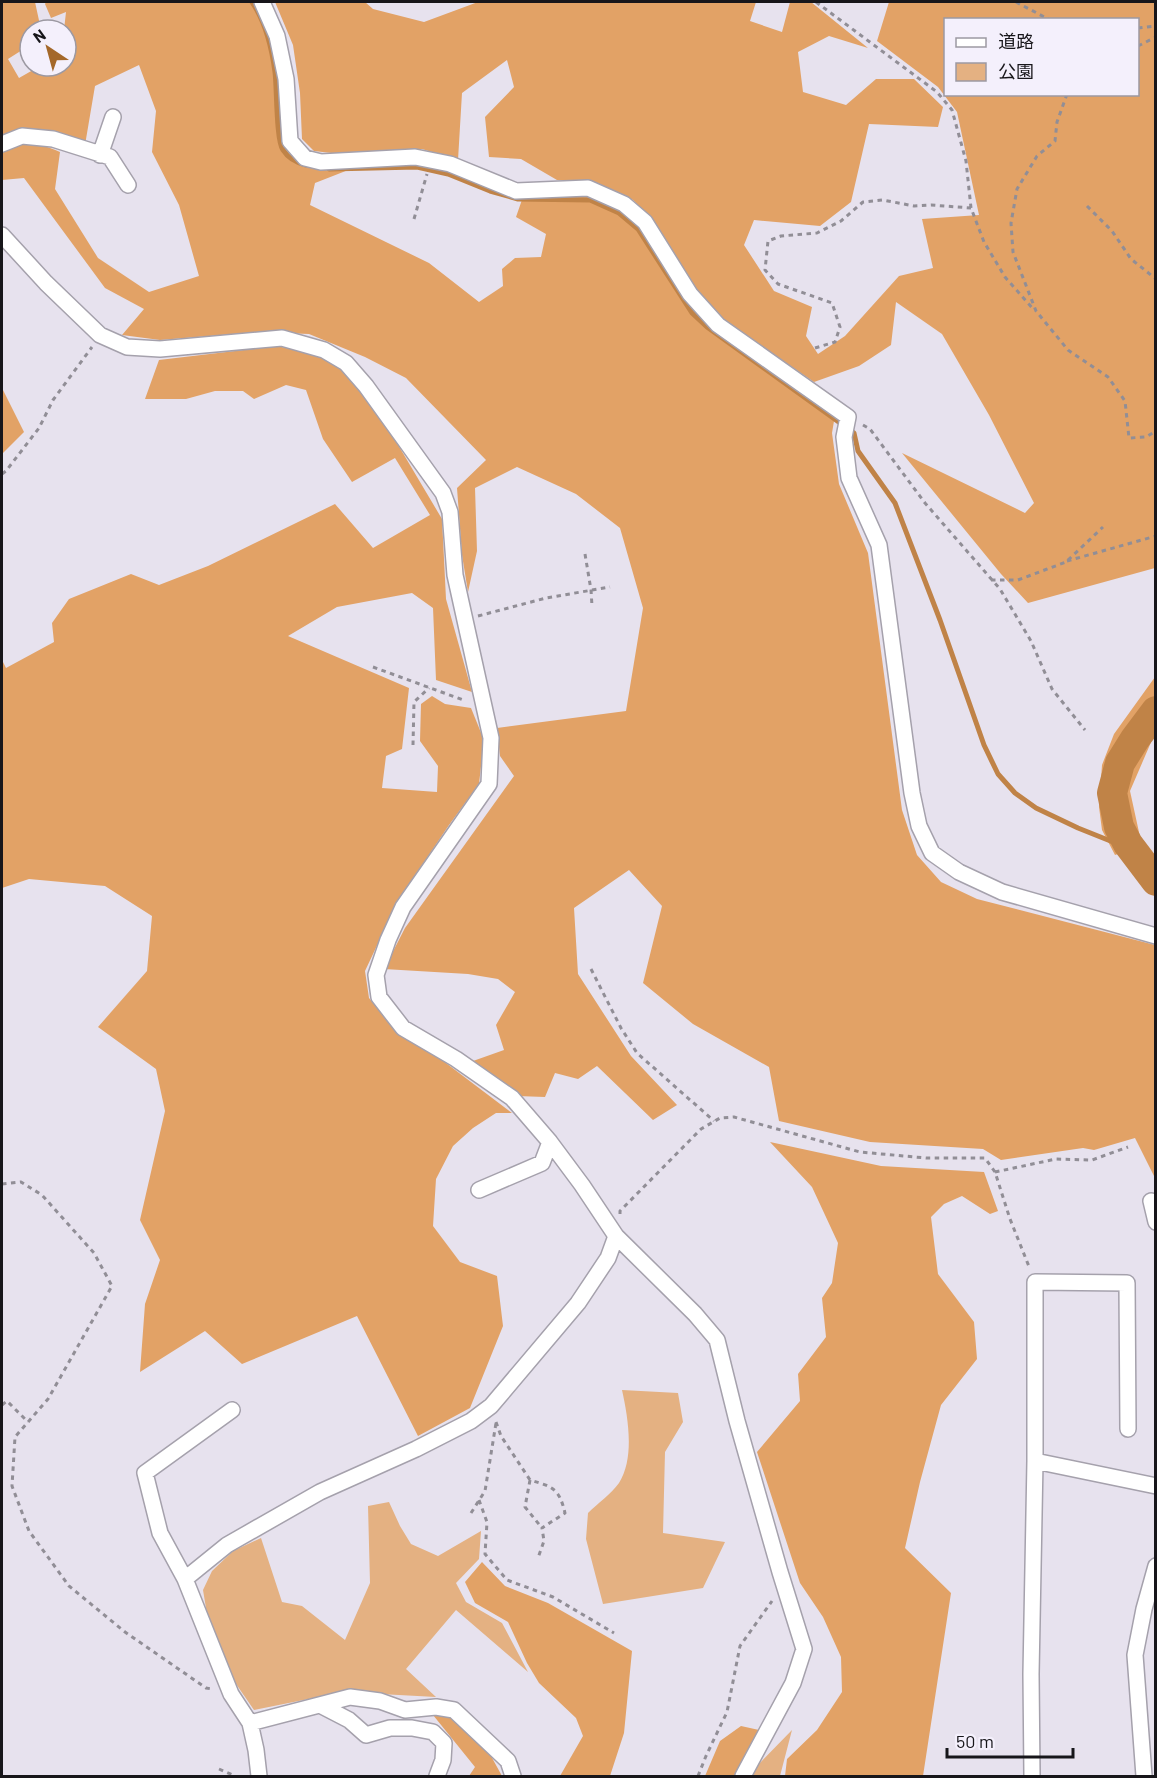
<svg xmlns="http://www.w3.org/2000/svg" width="1157" height="1778" viewBox="0 0 1157 1778" font-family="Barlow,'Noto Sans JP',sans-serif">
<style>
.green{fill:#e4b182}
.forest{fill:#e2a266;fill-rule:evenodd}
.lines{fill:none;stroke-linecap:round;stroke-linejoin:round}
.stream{stroke:#c08347;stroke-width:5}
.river{stroke:#c08347;stroke-width:30}
.minor-casing{stroke:#a5a1ac;stroke-width:18}
.path{stroke:#918e96;stroke-width:3;stroke-dasharray:4.5 4.5;stroke-linecap:butt}
.minor{stroke:#fff;stroke-width:15}
</style>
<rect width="100%" height="100%" fill="#e7e2ee"/>
<path class="green" d="M 622,1390 L 678,1393 L 683,1422 L 665,1452 L 663,1533 L 725,1542 L 703,1588 L 603,1604 L 586,1539 L 588,1513 C 598,1503 611,1494 619,1483 C 635,1458 628,1417 622,1390 Z
M 389,1502 L 400,1526 L 411,1544 L 438,1556 L 481,1531 L 479,1559 L 456,1583 L 466,1602 L 502,1623 L 528,1672 L 456,1610 L 406,1669 L 436,1697 L 343,1692 L 254,1710 L 234,1681 L 207,1614 L 203,1590 L 212,1571 L 233,1551 L 261,1538 L 282,1602 L 302,1606 L 345,1640 L 370,1583 L 368,1506 Z
M 792,1730 L 780,1776 L 753,1776 L 757,1766 Z"/>
<path class="forest" d="M 2,2 L 35,2 L 40,25 L 39,30 L 30,30 L 30,45 L 8,59 L 19,78 L 40,66 L 66,66 L 66,30 L 64,30 L 66,12 L 51,18 L 45,4 L 46,2 L 251,2 L 261,6 L 272,38 L 301,160 L 361,165 L 315,183 L 310,205 L 429,263 L 479,302 L 503,286 L 502,269 L 515,258 L 541,257 L 546,234 L 516,217 L 524,194 L 586,191 L 619,207 L 642,226 L 688,297 L 835,415 L 832,433 L 839,484 L 868,553 L 902,810 L 917,855 L 941,882 L 977,899 L 1155,945 L 1155,1178 L 1135,1138 L 1094,1150 L 1083,1148 L 1001,1160 L 983,1149 L 870,1142 L 779,1121 L 769,1067 L 693,1024 L 643,983 L 662,906 L 629,870 L 574,908 L 578,974 L 631,1056 L 677,1105 L 653,1120 L 597,1066 L 578,1079 L 555,1073 L 545,1097 L 517,1096 L 506,1085 L 473,1061 L 504,1050 L 496,1025 L 515,992 L 498,979 L 468,974 L 384,969 L 405,928 L 514,776 L 500,756 L 497,728 L 626,711 L 643,608 L 620,528 L 576,494 L 517,467 L 475,488 L 477,551 L 468,592 L 462,555 L 457,488 L 486,460 L 406,378 L 365,357 L 309,334 L 259,332 L 160,340 L 122,335 L 144,309 L 105,288 L 24,178 L 2,180 L 2,150 C 28,138 34,142 60,152 L 55,189 L 98,258 L 149,292 L 199,276 L 179,205 L 152,152 L 156,111 L 139,65 L 95,86 L 85,145 L 2,137 Z
M 275,2 L 365,2 L 373,9 L 424,22 L 478,2 L 756,2 L 750,21 L 782,32 L 790,2 L 811,2 L 868,48 L 829,36 L 798,52 L 803,92 L 846,105 L 876,79 L 914,79 L 943,107 L 938,127 L 869,124 L 851,202 L 820,226 L 754,220 L 744,245 L 774,291 L 812,307 L 806,336 L 818,354 L 845,336 L 899,276 L 933,268 L 922,219 L 979,215 L 957,112 L 938,87 L 877,41 L 889,2 L 1155,2 L 1155,568 L 1028,603 L 1001,574 L 902,453 L 1025,513 L 1034,503 L 989,415 L 942,334 L 896,302 L 891,345 L 859,366 L 814,382 L 730,325 L 696,290 L 652,219 L 633,200 L 595,182 L 557,180 L 521,159 L 489,157 L 485,117 L 514,87 L 507,60 L 462,93 L 458,160 L 422,149 L 340,154 L 314,151 L 302,139 L 300,93 L 293,45 ZM 946,20 L 1138,20 L 1138,94 L 946,94 Z
M 277,346 L 318,355 L 345,370 L 391,433 L 442,519 L 446,599 L 472,692 L 436,680 L 433,608 L 412,593 L 337,607 L 288,636 L 409,688 L 402,749 L 386,756 L 382,788 L 437,792 L 438,766 L 420,741 L 421,704 L 432,696 L 445,704 L 471,708 L 484,740 L 479,784 L 449,825 L 398,901 L 365,971 L 369,998 L 396,1029 L 434,1054 L 512,1113 L 496,1113 L 473,1128 L 453,1146 L 436,1179 L 433,1226 L 460,1262 L 497,1276 L 503,1326 L 470,1408 L 418,1436 L 357,1316 L 242,1364 L 205,1331 L 140,1372 L 145,1304 L 160,1260 L 140,1220 L 165,1111 L 156,1069 L 98,1027 L 147,971 L 152,916 L 105,886 L 29,879 L 2,888 L 2,660 L 6,668 L 54,642 L 52,623 L 69,599 L 131,574 L 159,585 L 208,566 L 335,504 L 373,548 L 430,515 L 395,458 L 352,482 L 323,439 L 306,390 L 286,385 L 254,399 L 243,391 L 215,391 L 186,399 L 145,399 L 159,360 Z
M 2,388 L 24,432 L 2,454 Z
M 1155,677 L 1155,733 L 1130,791 L 1142,846 L 1115,855 L 1102,830 L 1099,807 L 1102,765 L 1114,734 Z
M 770,1142 L 881,1166 L 984,1172 L 998,1211 L 990,1214 L 962,1196 L 944,1204 L 931,1217 L 938,1274 L 974,1322 L 977,1359 L 941,1405 L 920,1482 L 905,1548 L 951,1593 L 923,1776 L 785,1776 L 787,1759 L 817,1730 L 842,1692 L 841,1657 L 823,1617 L 800,1583 L 757,1452 L 800,1401 L 798,1374 L 826,1337 L 822,1298 L 832,1283 L 838,1243 L 812,1187 Z
M 482,1562 L 505,1586 L 548,1603 L 632,1651 L 624,1733 L 610,1776 L 560,1776 L 583,1736 L 576,1718 L 539,1683 L 527,1663 L 508,1622 L 475,1603 L 465,1582 Z
M 433,1715 L 451,1716 L 491,1756 L 502,1776 L 469,1776 L 475,1767 Z
M 741,1726 L 759,1730 L 735,1776 L 705,1776 L 720,1741 Z"/>
<g class="lines">
<path class="stream" d="M 252,2 C 265,21 272,49 275,72 C 277,87 276,140 283,150 C 288,158 297,163 306,165
M 329,169 L 417,167 L 448,174 L 490,191 L 518,199 L 590,200 L 619,213 L 638,229 L 692,313 L 707,327 L 854,433 L 858,451 L 895,503 L 940,620 L 984,745 L 998,774 L 1015,793 L 1036,808 L 1078,828 L 1113,842 L 1128,844"/>
<path class="river" d="M 1156,711 L 1135,739 L 1120,763 L 1112,793 L 1119,827 L 1128,844 L 1156,881"/>
<defs>
<path id="minor" d="M 262,2 L 277,36 L 286,79 L 290,141 L 305,158 L 321,162 L 415,157 L 450,164 L 516,191 L 588,188 L 624,204 L 645,222 L 690,294 L 718,325 L 848,417 L 844,437 L 849,478 L 879,545 L 912,793 L 919,826 L 932,853 L 959,872 L 1002,892 L 1156,936
M 2,144 L 22,136 L 53,139 L 110,157 L 128,185
M 100,155 L 113,117
M 2,235 L 46,283 L 100,335 L 127,347 L 160,349 L 282,338 L 324,350 L 346,363 L 366,386 L 443,493 L 450,512 L 455,575 L 491,738 L 489,784 L 403,907 L 388,940 L 376,975 L 379,997 L 403,1028 L 456,1059 L 512,1098 L 550,1142 L 582,1185 L 616,1236 L 695,1314 L 717,1340 L 737,1421 L 780,1572 L 804,1649 L 793,1683 L 743,1776
M 479,1190 L 542,1163 L 550,1142
M 1151,1201 L 1156,1222
M 1035,1461 L 1156,1486
M 185,1579 L 160,1533 L 145,1473 L 232,1410
M 320,1705 L 349,1720 L 366,1735 L 390,1728 L 412,1728 L 433,1732 L 444,1743 L 443,1760 L 437,1776
M 250,1723 L 350,1697 L 380,1701 L 405,1710 L 436,1707 L 454,1710 L 508,1761 L 513,1776
M 259,1776 L 256,1750 L 250,1723 L 231,1694 L 185,1579 L 227,1545 L 320,1492 L 416,1449 L 471,1421 L 491,1406 L 578,1303 L 608,1258 L 616,1236
M 1032,1776 L 1031,1674 L 1035,1461 L 1035,1282 L 1127,1283 L 1128,1429
M 1144,1776 L 1135,1655 L 1144,1609 L 1156,1566"/>
</defs>
<use href="#minor" class="minor-casing"/>
<path class="path" d="M 816,2 L 937,92 L 952,110 L 966,161 L 971,208 L 984,242 L 1005,277 L 1034,310
M 1016,2 L 1050,20
M 1138,28 L 1156,26
M 1138,46 L 1156,37
M 1067,94 L 1057,122 L 1055,141 L 1037,156 L 1017,189 L 1011,223 L 1013,252 L 1036,311 L 1068,350 L 1108,377 L 1125,401 L 1129,438 L 1146,437 L 1156,431
M 1087,206 L 1112,231 L 1131,259 L 1156,279
M 414,219 L 427,174
M 815,348 L 835,342 L 840,327 L 832,303 L 778,284 L 765,270 L 768,241 L 781,236 L 817,233 L 841,221 L 863,202 L 883,200 L 914,206 L 931,205 L 971,208
M 863,425 L 870,429 L 925,503 L 1000,589 L 1031,641 L 1052,689 L 1085,730
M 2,474 L 6,471 L 39,428 L 53,400 L 92,347
M 585,554 L 591,590 L 592,606
M 1067,561 L 1156,536
M 991,580 L 1018,580 L 1066,562 L 1103,527
M 478,616 L 546,598 L 610,587
M 373,667 L 466,701
M 413,745 L 414,702 L 429,688
M 591,969 L 621,1028 L 637,1053 L 714,1121
M 995,1172 L 1056,1159 L 1092,1160 L 1128,1147
M 2,1184 L 21,1182 L 42,1195 L 94,1253 L 112,1286 L 48,1399 L 15,1437 L 12,1486 L 29,1531 L 69,1586 L 125,1632 L 206,1688 L 212,1689
M 620,1214 L 620,1211 L 701,1129 L 720,1118 L 734,1117 L 860,1152 L 926,1158 L 985,1158 L 995,1172 L 1010,1219 L 1030,1269
M 2,1405 L 7,1401 L 28,1422
M 496,1422 L 501,1436 L 530,1480 C 553,1487 559,1488 565,1513 L 542,1528 L 544,1541 L 538,1558
M 530,1480 L 525,1507 L 542,1528
M 479,1500 L 487,1522 L 485,1554 L 507,1580 L 553,1597 L 614,1633
M 471,1513 L 485,1491 L 496,1423
M 219,1769 L 235,1776
M 698,1776 L 706,1756 L 727,1712 L 740,1646 L 772,1601"/>
<use href="#minor" class="minor"/>
</g>
<rect width="1157" height="1778" fill="none" stroke="#17161a" stroke-width="6"/>
<rect x="944" y="18" width="195" height="78" fill="#f4f0fc" stroke="#9c99a2" stroke-width="1.5"/>
<rect x="956" y="38" width="30" height="9" fill="#ffffff" stroke="#9c99a2" stroke-width="1.5"/>
<text x="998" y="48" font-size="18" fill="#17161a">道路</text>
<rect x="956" y="63" width="30" height="18" fill="#e4b182" stroke="#9c99a2" stroke-width="1.5"/>
<text x="998" y="78" font-size="18" fill="#17161a">公園</text>
<g transform="translate(48 48) rotate(324)"><circle r="28" fill="#f4f0fc" stroke="#9c99a2" stroke-width="1.5"/>
<path d="M0-4.5L10 22L0 15L-10 22Z" fill="#a4682a"/>
<text y="-9" font-size="16" font-weight="bold" text-anchor="middle" fill="#17161a">N</text>
</g>
<path d="M947 1748v9h126v-9" fill="none" stroke="#17161a" stroke-width="3"/>
<text x="956" y="1748" font-size="18" fill="#17161a" stroke="#f4f0fc" stroke-width="4.5" paint-order="stroke">50 m</text>
</svg>
